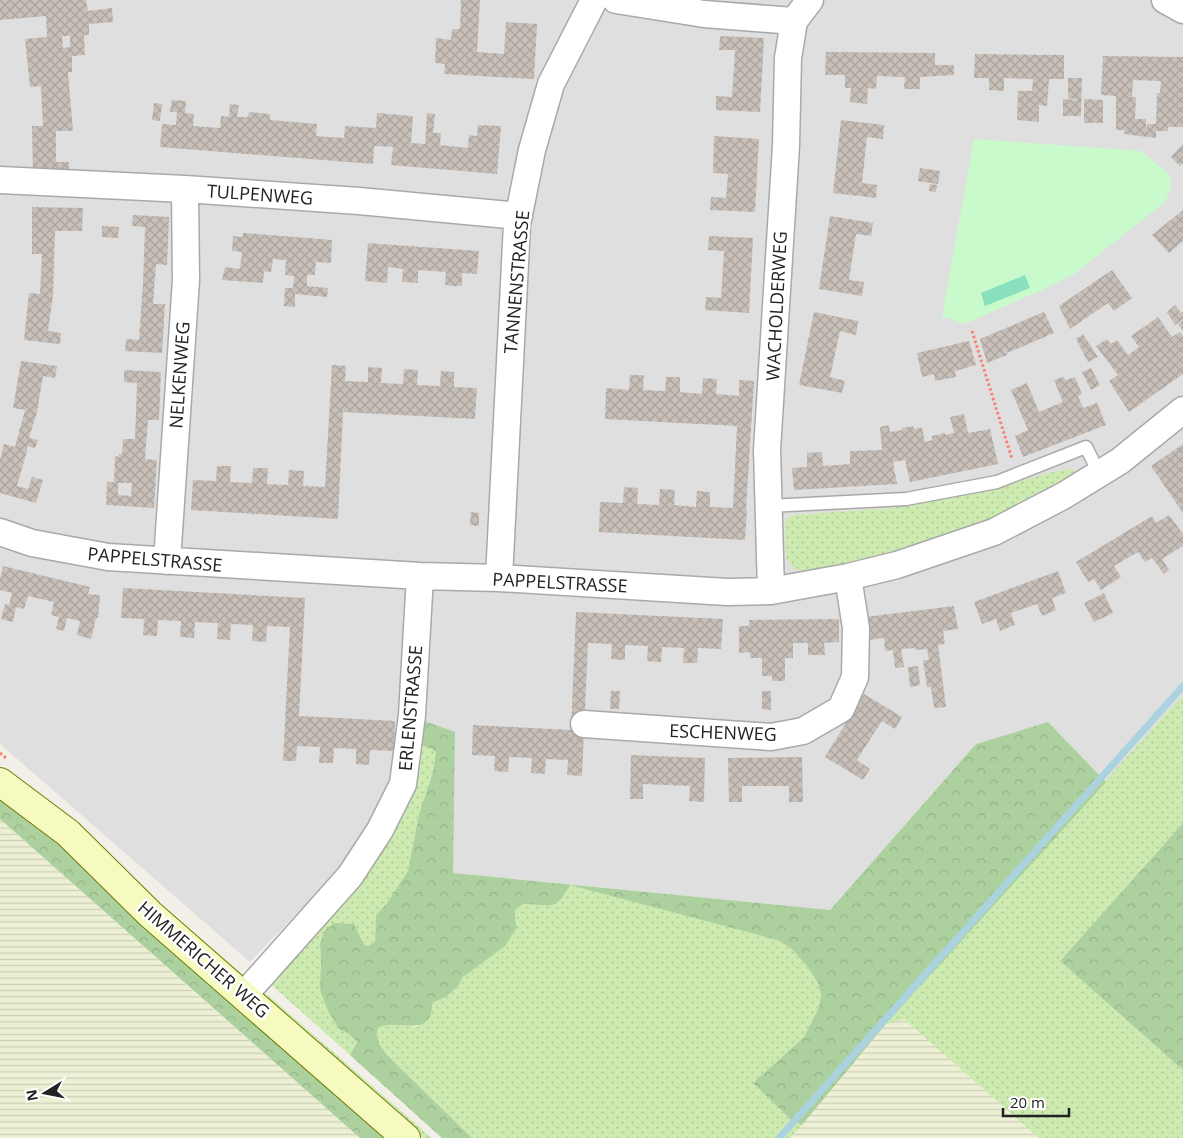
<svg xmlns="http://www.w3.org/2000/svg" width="1183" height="1138" viewBox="0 0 1183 1138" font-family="'Open Sans',sans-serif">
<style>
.residential{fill:#e0dfdf}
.farmland{fill:url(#farmland-rules)}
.grass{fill:url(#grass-dots)}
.forest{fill:url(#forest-crowns)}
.park{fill:#c8facc}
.pitch{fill:#88e0be}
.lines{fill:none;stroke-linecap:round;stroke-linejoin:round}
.stream{stroke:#aad3df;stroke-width:7}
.building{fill:url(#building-cross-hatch);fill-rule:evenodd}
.lane-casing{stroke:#a9a9a9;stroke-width:15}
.street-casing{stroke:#a9a9a9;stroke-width:29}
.secondary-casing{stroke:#707d05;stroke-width:30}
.path{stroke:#fa8072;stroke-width:3;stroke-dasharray:2.5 2.5;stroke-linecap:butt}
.lane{stroke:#fff;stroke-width:12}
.street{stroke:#fff;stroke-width:26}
.secondary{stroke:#f7fabf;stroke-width:28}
.labels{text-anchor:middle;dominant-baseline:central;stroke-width:5;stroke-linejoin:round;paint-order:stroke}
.street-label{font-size:18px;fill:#222;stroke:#fff}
</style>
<defs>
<pattern id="farmland-rules" width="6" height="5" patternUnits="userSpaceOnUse" patternTransform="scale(1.25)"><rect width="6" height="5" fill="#eef0d5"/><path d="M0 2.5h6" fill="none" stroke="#ccceb7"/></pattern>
<pattern id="grass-dots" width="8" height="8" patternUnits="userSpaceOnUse" patternTransform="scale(1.25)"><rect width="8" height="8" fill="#cdebb0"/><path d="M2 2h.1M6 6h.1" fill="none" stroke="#b0c997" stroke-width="1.8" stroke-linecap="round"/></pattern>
<pattern id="forest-crowns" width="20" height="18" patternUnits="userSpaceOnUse" patternTransform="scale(1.25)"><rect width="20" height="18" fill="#add19e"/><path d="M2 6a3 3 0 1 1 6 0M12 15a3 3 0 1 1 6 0" fill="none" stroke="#95b388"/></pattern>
<pattern id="building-cross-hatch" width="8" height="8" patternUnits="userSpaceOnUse" patternTransform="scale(1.25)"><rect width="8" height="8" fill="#c7bfb8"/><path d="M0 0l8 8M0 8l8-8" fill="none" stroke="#aba49e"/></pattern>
</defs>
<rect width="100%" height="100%" fill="#f2efe9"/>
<path class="residential" d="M 0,0 L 1183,0 L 1183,695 L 1106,782 L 1048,722 L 976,744 L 830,910 L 452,873 L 455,733 L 391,791 L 369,829 L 329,880 L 250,962 L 0,744 Z"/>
<path class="farmland" d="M 0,819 L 210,1006 L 360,1138 L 0,1138 Z
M 904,1018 L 1039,1138 L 790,1138 L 885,1025 Z"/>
<path class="grass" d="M 1065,469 L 1073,470 L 1077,472 L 1001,518 L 926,547 L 803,573 L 793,568 L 786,558 L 785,526 L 787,519 L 793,515 L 891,508 L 992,488 Z
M 1183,695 L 1183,823 L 1060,961 L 1183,1070 L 1183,1138 L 1039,1138 L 904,1019 L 885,1025 Z
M 420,745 L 428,747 L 436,752 L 433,772 L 419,814 L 408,871 L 387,903 L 376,915 L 375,942 L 368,946 L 320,944 L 321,962 L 339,1029 L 350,1035 L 357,1042 L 350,1055 L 268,982 L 378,857 L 398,825 L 415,776 Z
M 569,884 L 777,940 L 792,949 L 806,965 L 818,983 L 821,995 L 819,1007 L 804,1037 L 753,1083 L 789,1118 L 802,1125 L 790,1138 L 472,1138 L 388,1056 C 381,1047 375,1040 378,1028 C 388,1021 405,1026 417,1027 L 432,1003 L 446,997 L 458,986 L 463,977 L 517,927 L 515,920 L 515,910 L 523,904 L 535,904 L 564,896 Z
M 268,995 L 432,1138 L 423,1138 L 268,1000 Z"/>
<path class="forest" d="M 421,720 L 455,732 L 453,873 L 830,910 L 976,744 L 1048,722 L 1106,782 L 885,1025 L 802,1125 L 789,1118 L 753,1083 L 804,1037 L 819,1007 L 821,995 L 818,983 L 806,965 L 792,949 L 777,940 L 570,885 C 555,913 551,904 523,904 L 515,910 L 515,920 L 517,927 L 505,946 L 463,977 L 458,986 L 446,997 L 432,1003 C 433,1041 396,1017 378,1028 C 375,1040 381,1047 388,1056 L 472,1138 L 442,1138 L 350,1055 L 357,1042 L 350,1035 L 339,1029 L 328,1011 L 320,990 L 321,962 L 320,944 L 325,930 L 335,923 L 354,924 L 364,945 L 368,946 L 375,942 L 376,915 L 387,903 L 408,871 L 419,814 L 433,772 L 436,752 L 428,747 L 420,745 Z
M 0,792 L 389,1138 L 360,1138 L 0,819 Z
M 1183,823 L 1183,1070 L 1060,961 Z"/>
<path class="park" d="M 974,139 L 1141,151 L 1170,175 L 1171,188 L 1165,202 L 1074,274 L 1042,290 L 964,324 L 942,316 Z"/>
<path class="pitch" d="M 1025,275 L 1030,288 L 985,306 L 981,293 Z"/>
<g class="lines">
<path class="stream" d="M 779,1138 L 1183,686"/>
</g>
<path class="building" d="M 0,0 L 86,0 L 88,11 L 112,8 L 113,22 L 89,24 L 89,35 L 84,35 L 85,55 L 72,56 L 72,72 L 68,72 L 73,131 L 56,131 L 56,162 L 69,162 L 69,173 L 33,174 L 32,126 L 43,126 L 41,86 L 30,87 L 25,39 L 47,37 L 46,16 L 0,20 ZM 62,36 L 70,36 L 70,47 L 63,48 Z
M 461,0 L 480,0 L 477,52 L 504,54 L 506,22 L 537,24 L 534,79 L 444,74 L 445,64 L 435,63 L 436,38 L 451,40 L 452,29 L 460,29 Z
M 720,36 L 764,38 L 760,112 L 716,110 L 716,96 L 732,97 L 735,50 L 719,50 Z
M 826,52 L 935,53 L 935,65 L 954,65 L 954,75 L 920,77 L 920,89 L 904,89 L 905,77 L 877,76 L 876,89 L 868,88 L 867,104 L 850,102 L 851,88 L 845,88 L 845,75 L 825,75 Z
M 975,54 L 1064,55 L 1064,79 L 1049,79 L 1047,106 L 1039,105 L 1039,122 L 1017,120 L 1018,91 L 1032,91 L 1033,79 L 1004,78 L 1004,91 L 989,90 L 989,78 L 974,78 Z
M 1103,56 L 1183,57 L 1183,127 L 1168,127 L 1168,131 L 1156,131 L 1156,138 L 1124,134 L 1124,130 L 1116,130 L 1116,96 L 1101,95 ZM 1133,80 L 1161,81 L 1160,93 L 1157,93 L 1156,124 L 1147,124 L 1146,132 L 1146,119 L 1135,119 L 1136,97 L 1132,97 Z
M 1068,78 L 1082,78 L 1081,116 L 1063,116 L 1063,99 L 1079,100 L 1068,98 Z
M 1084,99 L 1103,100 L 1103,123 L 1084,123 Z
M 172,100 L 186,101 L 185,113 L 194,114 L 193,126 L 220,128 L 221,116 L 229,117 L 230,104 L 239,105 L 237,117 L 248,117 L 249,112 L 270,114 L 270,120 L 317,124 L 316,136 L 344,138 L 345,126 L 376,128 L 377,113 L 413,116 L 411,143 L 425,144 L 427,113 L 435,114 L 433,133 L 441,133 L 440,145 L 468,148 L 469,135 L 477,136 L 478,125 L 501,126 L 497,174 L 391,165 L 393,147 L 374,146 L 373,164 L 160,147 L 162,124 L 176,125 L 177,112 L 170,112 Z
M 154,103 L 162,104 L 160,121 L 152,120 Z
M 841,120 L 884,125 L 883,139 L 867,137 L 862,183 L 877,185 L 876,198 L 833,193 Z
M 714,136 L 759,139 L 755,212 L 710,210 L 711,197 L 726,198 L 728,174 L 713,173 Z
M 1183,144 L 1183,163 L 1180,166 L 1171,157 Z
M 920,168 L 940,171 L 938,184 L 918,181 Z
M 930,184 L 937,185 L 936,192 L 929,191 Z
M 32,207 L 83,208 L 82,231 L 55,231 L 53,295 L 48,331 L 61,333 L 60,344 L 24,340 L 29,293 L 40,294 L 42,254 L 32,254 Z
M 1183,210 L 1183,241 L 1169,253 L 1152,235 Z
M 133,215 L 169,217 L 167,265 L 156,264 L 153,304 L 165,304 L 162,353 L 125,351 L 126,339 L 139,340 L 143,283 L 145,227 L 132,226 Z
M 830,216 L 873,223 L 871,236 L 856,234 L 849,280 L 864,282 L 862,296 L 819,289 Z
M 102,226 L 119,227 L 118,238 L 102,237 Z
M 243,233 L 332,240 L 331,263 L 316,262 L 315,275 L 307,275 L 307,286 L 328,288 L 327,297 L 295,294 L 295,307 L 284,306 L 285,288 L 293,288 L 294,276 L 285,275 L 286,260 L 273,259 L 271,272 L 264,271 L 263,283 L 222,280 L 225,267 L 240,269 L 242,252 L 232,251 L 233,236 L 243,237 Z
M 709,236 L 753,238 L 749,313 L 705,310 L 706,297 L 721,298 L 724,251 L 708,250 Z
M 368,243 L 479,251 L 477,274 L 462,273 L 462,286 L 454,286 L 445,285 L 446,272 L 418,270 L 418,283 L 402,282 L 403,269 L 388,267 L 387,283 L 365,281 Z
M 1112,270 L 1132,298 L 1114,311 L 1108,303 L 1070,329 L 1059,306 Z
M 1175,305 L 1181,313 L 1183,312 L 1183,319 L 1175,325 L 1167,312 Z
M 814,312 L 858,321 L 856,335 L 840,331 L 830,377 L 845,381 L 842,393 L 799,385 Z
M 1044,312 L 1054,333 L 1007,353 L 1001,341 L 1007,355 L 987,363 L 980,339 Z
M 1158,317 L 1172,337 L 1180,332 L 1183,336 L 1183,374 L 1129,412 L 1109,381 L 1118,375 L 1096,346 L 1107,339 L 1111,344 L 1117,340 L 1128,355 L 1139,347 L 1131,336 Z
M 1183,320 L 1183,331 L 1178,324 Z
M 1083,334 L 1098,357 L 1088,362 L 1076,339 Z
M 969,341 L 976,365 L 955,371 L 956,377 L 935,381 L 934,374 L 922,377 L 917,353 Z
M 21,361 L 57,366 L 55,378 L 43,376 L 37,412 L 29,438 L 38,440 L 35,448 L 27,446 L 27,451 L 17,486 L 28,489 L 32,477 L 43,480 L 36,503 L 0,493 L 0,460 L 4,444 L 15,447 L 25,410 L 13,408 Z
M 332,365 L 346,366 L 345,381 L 368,382 L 368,367 L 382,368 L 381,383 L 403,384 L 404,369 L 418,370 L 417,385 L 440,386 L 441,371 L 454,372 L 454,387 L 477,388 L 475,419 L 343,412 L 338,519 L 191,510 L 193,480 L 216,481 L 217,466 L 231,466 L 230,482 L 252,483 L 253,468 L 268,468 L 267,484 L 288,485 L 289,470 L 304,471 L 303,486 L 325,487 Z
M 1091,368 L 1100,385 L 1091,390 L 1082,372 Z
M 124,370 L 161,372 L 159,420 L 148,420 L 145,459 L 157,460 L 154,508 L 106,505 L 107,482 L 114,482 L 115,456 L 119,457 L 119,454 L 122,454 L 123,439 L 135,439 L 137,383 L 124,382 ZM 118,483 L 132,483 L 131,496 L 118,495 Z
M 630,375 L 644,375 L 643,390 L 665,391 L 666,377 L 680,377 L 680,392 L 702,394 L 703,378 L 717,379 L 716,394 L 739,396 L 739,380 L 754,381 L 746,509 L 747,509 L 745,540 L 599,532 L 600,502 L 623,503 L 624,487 L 638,488 L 637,504 L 659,505 L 660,489 L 675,490 L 674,505 L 696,507 L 697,491 L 710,492 L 710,507 L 733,508 L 737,426 L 605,419 L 606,388 L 629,390 Z
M 1063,377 L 1066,380 L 1075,377 L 1082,394 L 1078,396 L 1083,408 L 1097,403 L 1106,425 L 1023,457 L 1015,436 L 1028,430 L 1011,390 L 1027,383 L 1039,412 L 1063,402 L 1054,380 Z
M 964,414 L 968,433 L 990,429 L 998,464 L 910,482 L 905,460 L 893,462 L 897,484 L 794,490 L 792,468 L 807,467 L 807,453 L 822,452 L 823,466 L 850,464 L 850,451 L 882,450 L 880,427 L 889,425 L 890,432 L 902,430 L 902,428 L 913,426 L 914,429 L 922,428 L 925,442 L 932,440 L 932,436 L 945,433 L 945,435 L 954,433 L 950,417 Z
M 1183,444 L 1183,513 L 1151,466 Z
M 471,512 L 479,513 L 479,526 L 470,525 Z
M 1169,515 L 1183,534 L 1183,546 L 1162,559 L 1169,570 L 1164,574 L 1152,558 L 1145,562 L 1138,552 L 1114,566 L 1121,577 L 1101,590 L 1094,579 L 1088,582 L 1076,562 L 1152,516 L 1156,523 Z
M 3,566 L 90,587 L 88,594 L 100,595 L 98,618 L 96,618 L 91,639 L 77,635 L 80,621 L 67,618 L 64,631 L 56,629 L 59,617 L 51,615 L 54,602 L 28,596 L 24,609 L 16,607 L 13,622 L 1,619 L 5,604 L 9,605 L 12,593 L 0,590 L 0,579 Z
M 1058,571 L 1066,593 L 1052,598 L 1056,610 L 1042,616 L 1037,604 L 1011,613 L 1015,625 L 1000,631 L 996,619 L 982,624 L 974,602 Z
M 123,588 L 305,598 L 299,716 L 395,721 L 394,751 L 370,750 L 369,765 L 356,764 L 356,749 L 334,748 L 333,763 L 319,763 L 320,747 L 297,746 L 296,761 L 283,761 L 290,627 L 267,626 L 266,642 L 252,641 L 253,625 L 231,624 L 230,640 L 217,639 L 218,623 L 195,622 L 194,638 L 180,637 L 181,621 L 158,620 L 157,636 L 143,635 L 144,619 L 121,618 Z
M 1104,593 L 1113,613 L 1094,622 L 1084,603 Z
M 954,606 L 958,629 L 943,631 L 945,644 L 938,645 L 946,707 L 934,708 L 931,687 L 927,687 L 923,660 L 929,660 L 927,649 L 915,650 L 915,648 L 901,649 L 904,667 L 895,668 L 893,650 L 885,651 L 884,638 L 869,640 L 865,617 Z
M 576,612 L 723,619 L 721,649 L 698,648 L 697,663 L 683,663 L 684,648 L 662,647 L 661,662 L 647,661 L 648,646 L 625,645 L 625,660 L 611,659 L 612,644 L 588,643 L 582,776 L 567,775 L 568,760 L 546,759 L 545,774 L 531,773 L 532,758 L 509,757 L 508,772 L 494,771 L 495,756 L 472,755 L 473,725 L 571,730 Z
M 839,619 L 839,642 L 824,643 L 825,655 L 808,655 L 808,643 L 793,643 L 793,658 L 785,658 L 785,681 L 772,681 L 772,676 L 762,676 L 762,658 L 750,658 L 750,652 L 739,653 L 739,626 L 749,626 L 749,620 Z
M 918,666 L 920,685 L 910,687 L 908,667 Z
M 611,691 L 620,691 L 619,709 L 610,709 Z
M 762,691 L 771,691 L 771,710 L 762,709 Z
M 864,694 L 902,717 L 895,729 L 882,721 L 869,741 L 857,760 L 870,769 L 863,780 L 825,757 Z
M 631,755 L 705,758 L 704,802 L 689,801 L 690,786 L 666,785 L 643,784 L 643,799 L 630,799 Z
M 802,757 L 803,802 L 789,802 L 789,786 L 742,786 L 742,802 L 729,802 L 728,758 Z"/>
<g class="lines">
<defs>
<path id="lane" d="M 768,506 L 906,499 L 997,482 L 1086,447 L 1099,473"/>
<path id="street" d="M 616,0 L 704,14 L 794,21 L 810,0
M 1165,0 L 1183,10
M 0,180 L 185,189 L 359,201 L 519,216
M 0,532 L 32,543 L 108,557 L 420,576 L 499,578 L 727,592 L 771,591 L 848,577 L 897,565 L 994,532 L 1063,496 L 1120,461 L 1183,410
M 167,561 L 186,280 L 185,189
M 499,578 L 517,224 L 532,150 L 551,84 L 594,0
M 771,591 L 767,450 L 786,146 L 788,58 L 794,21
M 584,724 L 771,737 L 803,731 L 841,709 L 855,677 L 856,628 L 848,577
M 244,995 L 350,876 L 380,830 L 403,784 L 412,715 L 420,576"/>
<path id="secondary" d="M 0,782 L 68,833 L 150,914 L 406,1138"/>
</defs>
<use href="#lane" class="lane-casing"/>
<use href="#street" class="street-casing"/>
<use href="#secondary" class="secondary-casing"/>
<path class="path" d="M 972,331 L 1012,459
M 0,753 L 6,758"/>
<use href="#lane" class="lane"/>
<use href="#street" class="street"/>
<use href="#secondary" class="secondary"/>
</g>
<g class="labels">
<g class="street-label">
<text transform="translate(260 194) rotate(4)">TULPENWEG</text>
<text transform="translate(516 282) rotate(-85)">TANNENSTRASSE</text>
<text transform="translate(776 306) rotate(-87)">WACHOLDERWEG</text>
<text transform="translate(179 375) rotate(-86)">NELKENWEG</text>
<text transform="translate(155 559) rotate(5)">PAPPELSTRASSE</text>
<text transform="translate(560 582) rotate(3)">PAPPELSTRASSE</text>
<text transform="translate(410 708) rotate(-85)">ERLENSTRASSE</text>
<text transform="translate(723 732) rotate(2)">ESCHENWEG</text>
<text transform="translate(204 959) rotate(41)">HIMMERICHER WEG</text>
</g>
</g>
<g transform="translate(45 1093) rotate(260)" stroke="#ffffff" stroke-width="4" paint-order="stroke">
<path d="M0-4L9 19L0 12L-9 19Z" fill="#222222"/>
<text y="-8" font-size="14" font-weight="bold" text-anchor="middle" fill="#222222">N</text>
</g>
<path d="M1003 1108v8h66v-8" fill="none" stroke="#222222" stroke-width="2.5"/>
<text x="1010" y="1108" font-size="15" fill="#222222" stroke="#ffffff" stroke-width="4" paint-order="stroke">20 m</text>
</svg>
